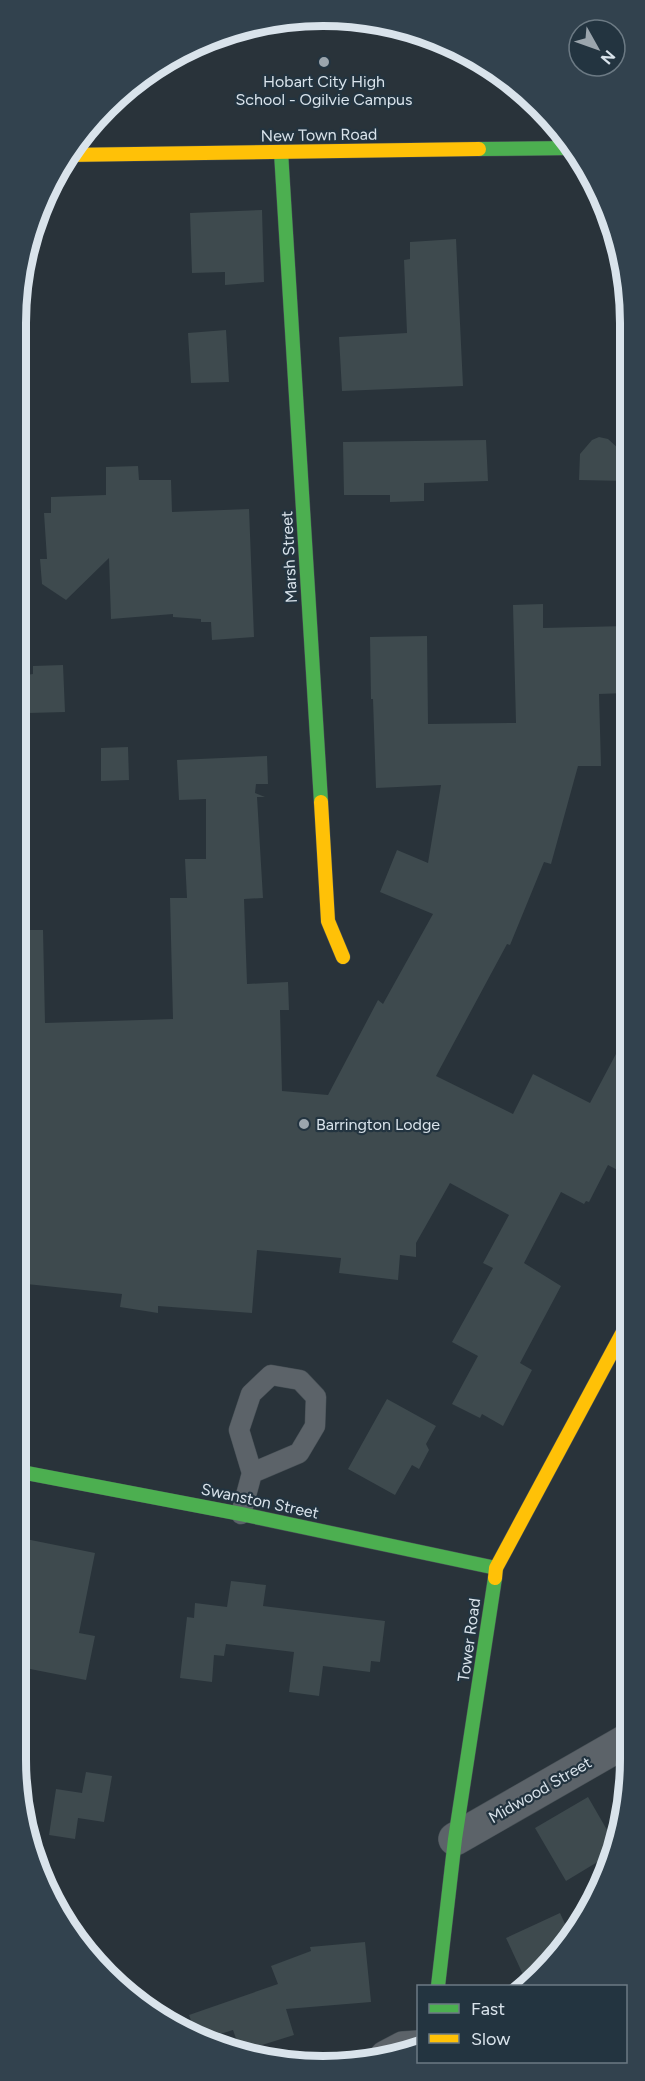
<svg xmlns="http://www.w3.org/2000/svg" width="645" height="2081" viewBox="0 0 645 2081" font-family="Figtree,sans-serif">
<style>
.building{fill:#3e4a4e}
.lines{fill:none;stroke-linecap:round;stroke-linejoin:round}
.lane-casing{stroke:#464f55;stroke-width:21}
.street-casing{stroke:#464f55;stroke-width:34}
.fast-casing{stroke:#464f55;stroke-width:15}
.slow-casing{stroke:#464f55;stroke-width:15}
.lane{stroke:#5c6369;stroke-width:20}
.street{stroke:#5c6369;stroke-width:33}
.fast{stroke:#4caf50;stroke-width:14}
.slow{stroke:#ffc107;stroke-width:14}
.poi-dot{fill:#9ba5ad;stroke:#233440;stroke-width:2}
.labels{text-anchor:middle;dominant-baseline:central;stroke-width:4.5;stroke-linejoin:round;paint-order:stroke}
.poi-label{font-size:16px;fill:#d9e3eb;stroke:#233440}
.street-label{font-size:16px;fill:#d9e3eb;stroke:#233440}
.rim{fill:none;stroke:#d9e3eb;stroke-width:8}
</style>
<rect width="100%" height="100%" fill="#29333a"/>
<path class="building" d="M 262,210 L 264,282 L 225,285 L 225,272 L 192,273 L 190,213 Z
M 456,239 L 463,386 L 342,391 L 339,337 L 407,333 L 404,260 L 410,259 L 410,242 Z
M 226,330 L 229,382 L 191,383 L 188,333 Z
M 599,437 L 608,439 L 619,449 L 627,449 L 627,481 L 579,480 L 580,454 L 592,440 Z
M 486,440 L 488,481 L 424,483 L 424,501 L 390,502 L 390,495 L 344,495 L 343,442 Z
M 138,466 L 139,480 L 171,480 L 172,512 L 249,509 L 254,637 L 212,640 L 211,622 L 201,622 L 201,619 L 173,617 L 173,614 L 111,619 L 109,558 L 66,600 L 42,584 L 40,559 L 47,559 L 44,513 L 51,513 L 51,497 L 106,495 L 106,467 Z
M 543,604 L 543,628 L 627,626 L 626,693 L 599,694 L 601,766 L 578,766 L 551,864 L 544,862 L 510,945 L 507,944 L 436,1076 L 513,1114 L 533,1074 L 590,1103 L 626,1035 L 625,1174 L 608,1165 L 589,1202 L 586,1201 L 584,1204 L 561,1192 L 524,1263 L 561,1286 L 520,1363 L 532,1370 L 503,1426 L 482,1414 L 480,1418 L 452,1404 L 478,1356 L 452,1342 L 493,1268 L 483,1263 L 509,1215 L 450,1183 L 416,1243 L 416,1257 L 400,1255 L 398,1280 L 339,1273 L 341,1258 L 257,1250 L 252,1313 L 158,1306 L 158,1313 L 120,1307 L 122,1294 L 17,1283 L 18,930 L 43,930 L 45,1023 L 173,1019 L 170,898 L 187,898 L 185,859 L 206,859 L 206,799 L 179,800 L 177,760 L 267,756 L 268,784 L 256,784 L 255,793 L 265,797 L 257,797 L 263,898 L 244,899 L 247,984 L 288,982 L 289,1010 L 280,1010 L 282,1091 L 328,1095 L 378,1000 L 383,1004 L 433,914 L 380,892 L 397,850 L 428,863 L 441,785 L 376,788 L 373,699 L 371,699 L 370,637 L 427,636 L 428,724 L 516,723 L 513,605 Z
M 63,665 L 65,712 L 28,713 L 26,675 L 33,674 L 33,666 Z
M 128,747 L 129,780 L 101,781 L 101,748 Z
M 387,1399 L 436,1426 L 426,1444 L 429,1450 L 419,1469 L 412,1465 L 395,1495 L 348,1469 Z
M 16,1537 L 95,1553 L 79,1633 L 95,1636 L 86,1680 L 15,1666 Z
M 231,1581 L 266,1585 L 263,1606 L 385,1621 L 380,1662 L 371,1661 L 370,1672 L 323,1666 L 319,1696 L 289,1692 L 294,1652 L 226,1644 L 224,1656 L 214,1655 L 212,1682 L 180,1678 L 187,1617 L 194,1618 L 195,1603 L 227,1607 Z
M 86,1772 L 112,1776 L 104,1822 L 78,1818 L 75,1839 L 49,1835 L 56,1789 L 82,1793 Z
M 588,1797 L 614,1842 L 609,1855 L 566,1881 L 535,1828 Z
M 560,1913 L 571,1937 L 526,1981 L 506,1938 Z
M 365,1942 L 371,2002 L 286,2009 L 294,2035 L 243,2051 L 240,2050 L 233,2030 L 204,2039 L 197,2037 L 189,2015 L 278,1984 L 271,1966 L 311,1951 L 310,1947 Z"/>
<g class="lines">
<defs>
<path id="lane" d="M 241,1514 L 252,1473 L 239,1430 L 251,1394 L 271,1375 L 300,1380 L 316,1397 L 315,1426 L 299,1453 L 252,1473"/>
<path id="street" d="M 455,1839 L 624,1742
M 386,2057 L 403,2048 L 418,2047"/>
<path id="fast" d="M 479,149 L 573,148
M 281,152 L 321,802
M 16,1471 L 241,1514 L 496,1568
M 438,1986 L 455,1839 L 495,1578"/>
<path id="slow" d="M 66,155 L 479,149
M 321,802 L 328,921 L 343,957
M 495,1578 L 496,1568 L 625,1328"/>
</defs>
<use href="#lane" class="lane-casing"/>
<use href="#street" class="street-casing"/>
<use href="#fast" class="fast-casing"/>
<use href="#slow" class="slow-casing"/>
<use href="#lane" class="lane"/>
<use href="#street" class="street"/>
<use href="#fast" class="fast"/>
<use href="#slow" class="slow"/>
</g>
<g class="poi-dot">
<circle cx="324" cy="62" r="6"/>
<circle cx="304" cy="1124" r="6"/>
</g>
<g class="labels">
<g class="poi-label">
<text x="324" y="81">Hobart City High<tspan x="324" dy="18">School - Ogilvie Campus</tspan></text>
<text x="316" y="1124" text-anchor="start">Barrington Lodge</text>
</g>
<g class="street-label">
<text transform="translate(319 135) rotate(-1)">New Town Road</text>
<text transform="translate(289 557) rotate(-93)">Marsh Street</text>
<text transform="translate(260 1501) rotate(12)">Swanston Street</text>
<text transform="translate(469 1640) rotate(-82)">Tower Road</text>
<text transform="translate(540 1790) rotate(-30)">Midwood Street</text>
</g>
</g>
<path d="M0 0H645V2081H0ZM323 26H323A297 297 0 0 1 620 323V1759A297 297 0 0 1 323 2056H323A297 297 0 0 1 26 1759V323A297 297 0 0 1 323 26Z" fill="#32424e" fill-rule="evenodd"/>
<path class="rim" d="M323 26H323A297 297 0 0 1 620 323V1759A297 297 0 0 1 323 2056H323A297 297 0 0 1 26 1759V323A297 297 0 0 1 323 26Z"/>
<rect x="417" y="1985" width="210" height="78" fill="#233440" stroke="#6c7a84" stroke-width="1.5"/>
<rect x="429" y="2004" width="30" height="9" fill="#4caf50" stroke="#6c7a84" stroke-width="1.5"/>
<text x="471" y="2015" font-size="18" fill="#d9e3eb">Fast</text>
<rect x="429" y="2034" width="30" height="9" fill="#ffc107" stroke="#6c7a84" stroke-width="1.5"/>
<text x="471" y="2045" font-size="18" fill="#d9e3eb">Slow</text>
<g transform="translate(597 48) rotate(130)"><circle r="28" fill="#233440" stroke="#6c7a84" stroke-width="1.5"/>
<path d="M0-4.5L10 22L0 15L-10 22Z" fill="#9ba5ad"/>
<text y="-9" font-size="16" font-weight="bold" text-anchor="middle" fill="#d9e3eb">N</text>
</g>
</svg>
